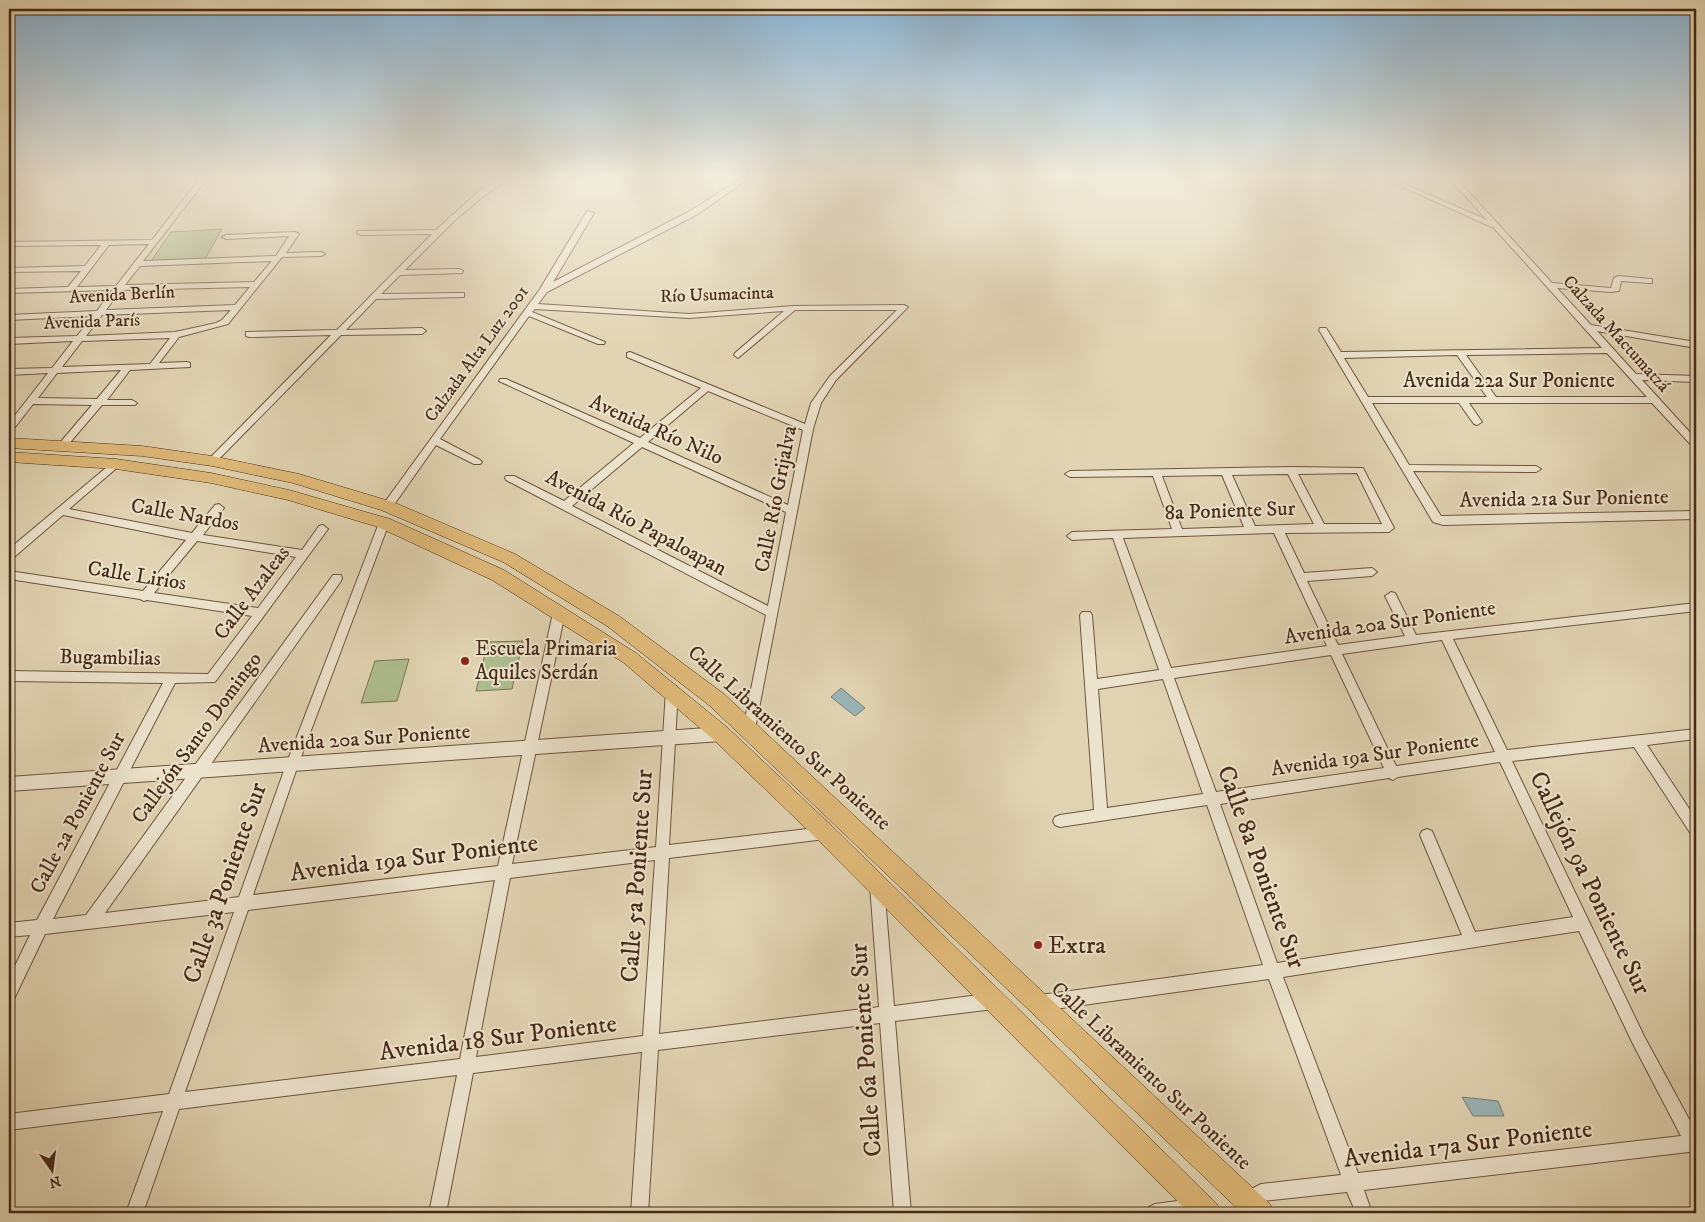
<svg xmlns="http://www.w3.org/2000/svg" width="1705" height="1222" viewBox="0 0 1705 1222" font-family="'IM FELL DW Pica',serif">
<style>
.green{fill:#aebe8f;stroke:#7a7452}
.water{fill:#9ab5b8;stroke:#797d77}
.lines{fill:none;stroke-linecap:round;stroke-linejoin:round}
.minor-casing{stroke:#6e543d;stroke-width:2}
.tertiary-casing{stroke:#6e543d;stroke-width:2}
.primary-casing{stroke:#472a16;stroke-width:1}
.minor{fill:#ece3cd;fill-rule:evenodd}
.tertiary{fill:#ece3cd;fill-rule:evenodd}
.primary{fill:#e0ba79;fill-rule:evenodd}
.poi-dot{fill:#8f2418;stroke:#ece3cd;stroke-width:2}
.labels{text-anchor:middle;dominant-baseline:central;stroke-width:4;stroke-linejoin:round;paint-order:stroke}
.far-street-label{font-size:18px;fill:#472a16;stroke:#ece3cd}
.street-label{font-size:21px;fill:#472a16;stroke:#ece3cd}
.poi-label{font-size:21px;fill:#472a16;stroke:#ece3cd;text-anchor:start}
.near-street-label{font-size:25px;fill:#472a16;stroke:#ece3cd}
.near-poi-label{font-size:25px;fill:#472a16;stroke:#ece3cd;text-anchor:start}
</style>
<rect width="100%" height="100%" fill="#e1d4b2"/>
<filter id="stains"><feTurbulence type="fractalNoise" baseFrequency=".004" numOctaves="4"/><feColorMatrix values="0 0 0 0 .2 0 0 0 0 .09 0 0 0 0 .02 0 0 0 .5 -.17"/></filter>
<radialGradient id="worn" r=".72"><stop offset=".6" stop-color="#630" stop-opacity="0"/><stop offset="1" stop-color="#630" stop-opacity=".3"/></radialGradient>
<path class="green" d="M 222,229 L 205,259 L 151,261 L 171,232 Z
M 523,641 L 512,689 L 476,691 L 488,642 Z
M 409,659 L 397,701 L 361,703 L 375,661 Z"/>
<path class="water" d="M 841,688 L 865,708 L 855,716 L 831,697 Z
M 1462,1097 L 1498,1101 L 1504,1116 L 1473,1116 Z"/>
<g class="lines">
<defs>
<path id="minor" d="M 19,177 L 26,177 L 9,192 L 9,186 Z
M 201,177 L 208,177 L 143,261 L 276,256 L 289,236 L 226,239 L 222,237 L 226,235 L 295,232 L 299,234 L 286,253 L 321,252 L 325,254 L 321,256 L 282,257 L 228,324 L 179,337 L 159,363 L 187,362 L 190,363 L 190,367 L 130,370 L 107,400 L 132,400 L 137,403 L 135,405 L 102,405 L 67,446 L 64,447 L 59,444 L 92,405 L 33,404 L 12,431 L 9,432 L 9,423 L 48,373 L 9,375 L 9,369 L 52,368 L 73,341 L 9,344 L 9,338 L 77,336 L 93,316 L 9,320 L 9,315 L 97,311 L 112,290 L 9,293 L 9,289 L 68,287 L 81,271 L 9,272 L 9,268 L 85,266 L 101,245 L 9,246 L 9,242 L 152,240 ZM 149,244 L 116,286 L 77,287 L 109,245 ZM 272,261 L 254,282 L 125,285 L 140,266 ZM 250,287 L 235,305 L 106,310 L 121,290 ZM 231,310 L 222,320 L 216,323 L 175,332 L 86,336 L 102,315 ZM 170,338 L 150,364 L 62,367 L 82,341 ZM 121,370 L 97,399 L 38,398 L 57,373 Z
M 504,177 L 512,177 L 485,195 L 455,220 L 405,270 L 459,269 L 463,271 L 462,273 L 400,275 L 381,294 L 461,293 L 464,293 L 464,297 L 376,299 L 346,330 L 422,328 L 426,331 L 422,334 L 341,335 L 215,463 L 209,463 L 207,461 L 209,459 L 331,335 L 249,337 L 246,336 L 246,332 L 337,330 L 432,234 L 361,235 L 357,233 L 358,231 L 436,230 L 479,191 Z
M 743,177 L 751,177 L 698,214 L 547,292 L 538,304 L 689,314 L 793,306 L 904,305 L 908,307 L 836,380 L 821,403 L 813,429 L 755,729 L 753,733 L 749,734 L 745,733 L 743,729 L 766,615 L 506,480 L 505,478 L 506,476 L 514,476 L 564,501 L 634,443 L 499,381 L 500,379 L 506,379 L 640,438 L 701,388 L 627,357 L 627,353 L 630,352 L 805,424 L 811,403 L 830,376 L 897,310 L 795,310 L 738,358 L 734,355 L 735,353 L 784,311 L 689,318 L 535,309 L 532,312 L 605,342 L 604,344 L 598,344 L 529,316 L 440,439 L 480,460 L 482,462 L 480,464 L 474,464 L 436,445 L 391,509 L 383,509 L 382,506 L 540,289 L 587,211 L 594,213 L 553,282 L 692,210 ZM 708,391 L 803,430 L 788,505 L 648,442 ZM 642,447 L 786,512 L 768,606 L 572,506 Z
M 1388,177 L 1395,177 L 1400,182 L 1487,220 L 1448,177 L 1455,177 L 1552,283 L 1611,288 L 1614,278 L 1618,276 L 1652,279 L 1652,283 L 1649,283 L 1621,281 L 1619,291 L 1611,292 L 1557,288 L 1591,325 L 1696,342 L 1696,348 L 1597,331 L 1636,374 L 1696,376 L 1696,382 L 1642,380 L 1696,439 L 1696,448 L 1693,447 L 1652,403 L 1469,403 L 1482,422 L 1477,425 L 1474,424 L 1459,403 L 1372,403 L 1409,465 L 1536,466 L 1541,469 L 1536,472 L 1413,471 L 1441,516 L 1696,511 L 1696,519 L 1443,525 L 1433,522 L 1319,330 L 1320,328 L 1326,328 L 1341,352 L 1602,348 L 1494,228 L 1396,184 ZM 1607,353 L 1647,397 L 1496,397 L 1466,355 ZM 1457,355 L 1487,397 L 1368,397 L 1344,358 Z
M 116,461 L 121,464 L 119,466 L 69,509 L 192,533 L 215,505 L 219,504 L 224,508 L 203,535 L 302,550 L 319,526 L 323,525 L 328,529 L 215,682 L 175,683 L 53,919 L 86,915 L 333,575 L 341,575 L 342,578 L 341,581 L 105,913 L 239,897 L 286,765 L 379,523 L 380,520 L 388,520 L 389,523 L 298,765 L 253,895 L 498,866 L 553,613 L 555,610 L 563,610 L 565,613 L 512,864 L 656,847 L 666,690 L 668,686 L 672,685 L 676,686 L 678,690 L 669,845 L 825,827 L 830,829 L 832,833 L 830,837 L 825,839 L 669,858 L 659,1034 L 879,1007 L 870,885 L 872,880 L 877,878 L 882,880 L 884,885 L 894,1006 L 994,993 L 999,996 L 1002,1001 L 999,1006 L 994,1009 L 895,1021 L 911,1213 L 894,1213 L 880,1023 L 658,1050 L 648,1213 L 631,1213 L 642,1052 L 473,1073 L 446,1213 L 429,1213 L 457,1075 L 179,1109 L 143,1213 L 126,1213 L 163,1111 L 9,1130 L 9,1114 L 169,1094 L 234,912 L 45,934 L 14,999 L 9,1001 L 9,978 L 30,935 L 9,937 L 9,923 L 37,920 L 163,683 L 9,681 L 9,671 L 208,674 L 252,616 L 147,600 L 144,601 L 140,599 L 9,579 L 9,571 L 143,591 L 186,540 L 63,515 L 13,558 L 9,559 L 9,549 L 113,462 ZM 197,541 L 296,557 L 258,608 L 154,593 ZM 655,860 L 643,1036 L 476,1057 L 510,878 ZM 495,880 L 460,1059 L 185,1092 L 248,910 Z
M 1291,467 L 1363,468 L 1394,528 L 1389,532 L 1285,533 L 1304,573 L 1372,568 L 1377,572 L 1372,576 L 1307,581 L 1338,645 L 1405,636 L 1385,596 L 1391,592 L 1395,593 L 1416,635 L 1696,603 L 1696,611 L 1453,639 L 1507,750 L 1696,729 L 1696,739 L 1647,745 L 1696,819 L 1696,836 L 1691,834 L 1634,747 L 1512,761 L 1644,1036 L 1696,1132 L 1696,1156 L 1689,1152 L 1364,1190 L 1372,1213 L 1356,1213 L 1347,1192 L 1263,1201 L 1248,1209 L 1242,1206 L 1239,1200 L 1242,1194 L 1261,1184 L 1341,1175 L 1269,979 L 1040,1011 L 1035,1008 L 1032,1003 L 1035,998 L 1040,995 L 1263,965 L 1207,805 L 1060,827 L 1055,825 L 1053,821 L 1055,817 L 1060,815 L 1094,810 L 1080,615 L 1082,612 L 1090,612 L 1092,615 L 1097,679 L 1159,670 L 1113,538 L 1072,540 L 1067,536 L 1072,532 L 1172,529 L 1153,476 L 1070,477 L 1065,474 L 1070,471 ZM 1357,473 L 1382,524 L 1324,524 L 1298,474 ZM 1288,474 L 1314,524 L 1255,526 L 1232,475 ZM 1222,475 L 1244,527 L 1182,529 L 1162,476 ZM 1274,533 L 1327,646 L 1171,668 L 1123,538 ZM 1442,640 L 1495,752 L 1396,766 L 1342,654 ZM 1331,655 L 1384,768 L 1216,792 L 1174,678 ZM 1163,679 L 1203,794 L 1107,808 L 1098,689 ZM 1500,762 L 1573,917 L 1475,932 L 1432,831 L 1427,829 L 1422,831 L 1420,835 L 1462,935 L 1277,963 L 1220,804 L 1389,778 L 1393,780 L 1398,777 ZM 1579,931 L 1634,1046 L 1681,1136 L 1358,1173 L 1283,977 Z
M 1200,1198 L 1206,1201 L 1209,1207 L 1206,1213 L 1146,1213 L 1149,1207 L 1155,1204 Z"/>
<path id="tertiary" d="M 721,727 L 726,729 L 729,734 L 726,739 L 721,741 L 9,791 L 9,777 Z"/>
<path id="primary" d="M 9,438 L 142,446 L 212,456 L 299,474 L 393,502 L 515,554 L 619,616 L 724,694 L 1270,1204 L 1274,1213 L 1242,1213 L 710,706 L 607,626 L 503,562 L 381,510 L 293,483 L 212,466 L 142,456 L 9,448 Z
M 9,452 L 116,459 L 211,473 L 289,490 L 390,519 L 504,570 L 636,653 L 728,728 L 832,826 L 1217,1204 L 1221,1213 L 1189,1213 L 818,840 L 714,740 L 624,663 L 492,580 L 378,527 L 288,500 L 211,483 L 116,469 L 9,462 Z"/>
</defs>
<use href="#minor" class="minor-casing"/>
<use href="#tertiary" class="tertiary-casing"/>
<use href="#primary" class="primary-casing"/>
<use href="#minor" class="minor"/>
<use href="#tertiary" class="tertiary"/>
<use href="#primary" class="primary"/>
</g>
<linearGradient id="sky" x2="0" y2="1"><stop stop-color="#89b4d5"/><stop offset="0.51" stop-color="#f2ecdc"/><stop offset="1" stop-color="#f2ecdc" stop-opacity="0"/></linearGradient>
<rect width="1705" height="348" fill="url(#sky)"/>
<g class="poi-dot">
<circle cx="465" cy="661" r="5"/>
<circle cx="1038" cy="945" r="5"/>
</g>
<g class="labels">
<g class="far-street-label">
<text transform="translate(122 295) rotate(-3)">Avenida Berlín</text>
<text transform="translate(717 295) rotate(-2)">Río Usumacinta</text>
<text transform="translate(92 322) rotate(-2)">Avenida París</text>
<text transform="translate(1616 334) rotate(48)">Calzada Mactumatzá</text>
<text transform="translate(477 354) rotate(-54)">Calzada Alta Luz 2001</text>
</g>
<g class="street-label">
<text x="1509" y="381">Avenida 22a Sur Poniente</text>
<text transform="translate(656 430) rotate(24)">Avenida Río Nilo</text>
<text transform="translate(776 499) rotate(-79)">Calle Río Grijalva</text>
<text transform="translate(1564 499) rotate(-1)">Avenida 21a Sur Poniente</text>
<text transform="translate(1230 511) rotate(-2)">8a Poniente Sur</text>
<text transform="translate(185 515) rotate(10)">Calle Nardos</text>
<text transform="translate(636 523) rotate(28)">Avenida Río Papaloapan</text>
<text transform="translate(137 576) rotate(9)">Calle Lirios</text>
<text transform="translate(252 593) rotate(-53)">Calle Azaleas</text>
<text transform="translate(1390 623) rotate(-8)">Avenida 20a Sur Poniente</text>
<text transform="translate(110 658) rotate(1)">Bugambilias</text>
<text transform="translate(197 738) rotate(-54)">Callejón Santo Domingo</text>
<text transform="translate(789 738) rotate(42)">Calle Libramiento Sur Poniente</text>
<text transform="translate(364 739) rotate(-4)">Avenida 20a Sur Poniente</text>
<text transform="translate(1375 755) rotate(-8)">Avenida 19a Sur Poniente</text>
<text transform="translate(78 813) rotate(-62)">Calle 2a Poniente Sur</text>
<text transform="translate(1151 1076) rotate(43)">Calle Libramiento Sur Poniente</text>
</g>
<g class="poi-label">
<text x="475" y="649">Escuela Primaria<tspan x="475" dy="24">Aquiles Serdán</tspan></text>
</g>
<g class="near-street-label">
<text transform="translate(414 858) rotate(-7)">Avenida 19a Sur Poniente</text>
<text transform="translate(1261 867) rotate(70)">Calle 8a Poniente Sur</text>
<text transform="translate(637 876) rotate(-86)">Calle 5a Poniente Sur</text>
<text transform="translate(225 883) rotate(-71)">Calle 3a Poniente Sur</text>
<text transform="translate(1590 883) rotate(64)">Callejón 9a Poniente Sur</text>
<text transform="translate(498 1038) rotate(-7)">Avenida 18 Sur Poniente</text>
<text transform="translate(866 1050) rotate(-94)">Calle 6a Poniente Sur</text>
<text transform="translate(1468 1144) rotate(-7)">Avenida 17a Sur Poniente</text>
</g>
<g class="near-poi-label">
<text x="1048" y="945">Extra</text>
</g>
</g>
<rect width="1705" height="1222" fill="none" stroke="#e1d4b2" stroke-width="30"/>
<rect x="10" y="10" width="1685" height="1202" fill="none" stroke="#472a16" stroke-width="2.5"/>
<rect x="15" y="15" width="1675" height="1192" fill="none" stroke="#472a16"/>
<g transform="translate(52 1170) rotate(166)" stroke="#ece3cd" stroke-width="4" paint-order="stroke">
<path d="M0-4L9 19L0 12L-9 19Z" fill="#472a16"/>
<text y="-8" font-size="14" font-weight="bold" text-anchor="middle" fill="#472a16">N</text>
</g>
<rect width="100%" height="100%" filter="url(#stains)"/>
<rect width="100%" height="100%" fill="url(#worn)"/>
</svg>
